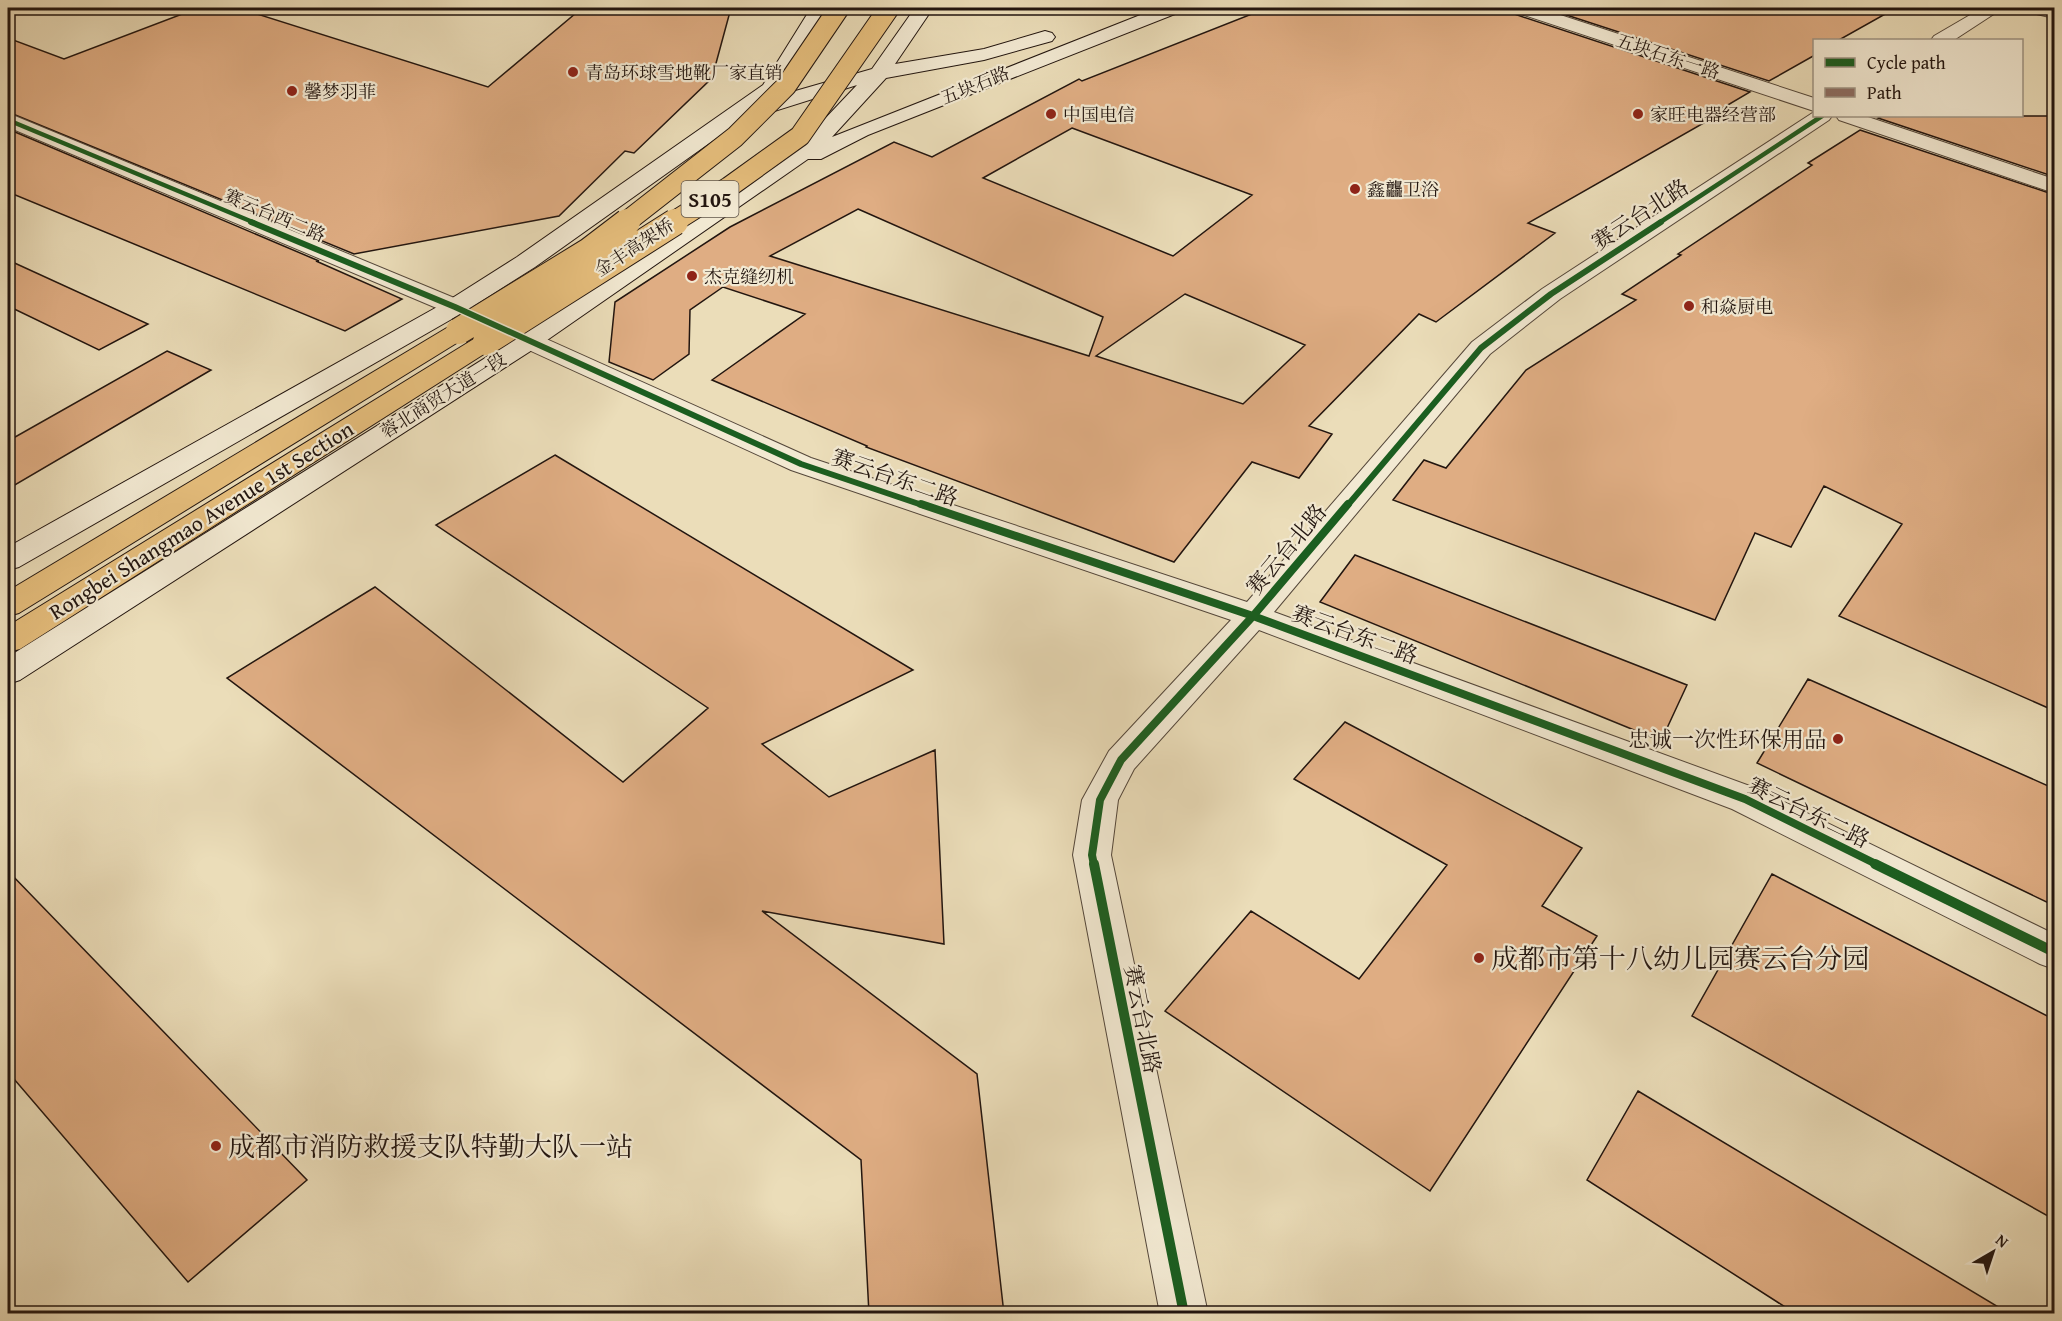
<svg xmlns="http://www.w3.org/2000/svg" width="2062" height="1321" viewBox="0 0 2062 1321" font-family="'Gentium Book Plus','Noto Serif SC',serif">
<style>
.building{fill:#dfad83;stroke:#22150f;stroke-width:1.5;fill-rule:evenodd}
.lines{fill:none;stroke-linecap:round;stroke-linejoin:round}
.minor-casing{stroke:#54473a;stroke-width:2}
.secondary-casing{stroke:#22150f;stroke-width:2}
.trunk-casing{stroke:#22150f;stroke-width:2}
.minor{fill:#f2e9d2;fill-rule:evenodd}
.secondary{fill:#f2e9d2;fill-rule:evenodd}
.trunk{fill:#e6be7c;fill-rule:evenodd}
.trunk-bridge-far1-casing{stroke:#22150f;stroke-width:22;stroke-linecap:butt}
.trunk-bridge-casing{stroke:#22150f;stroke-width:28;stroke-linecap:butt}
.trunk-bridge-far1{stroke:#e6be7c;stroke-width:20}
.trunk-bridge{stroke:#e6be7c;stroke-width:26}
.quiet{stroke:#8d6e63;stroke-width:4;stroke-dasharray:8 4;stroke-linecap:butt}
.cycleway-far3-casing{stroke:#f2e9d2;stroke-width:7}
.cycleway-far2-casing{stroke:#f2e9d2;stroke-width:9}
.cycleway-far1-casing{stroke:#f2e9d2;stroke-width:11}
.cycleway-casing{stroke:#f2e9d2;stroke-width:14}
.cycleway-far3{stroke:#1b5e20;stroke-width:4.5}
.cycleway-far2{stroke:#1b5e20;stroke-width:6}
.cycleway-far1{stroke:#1b5e20;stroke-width:8}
.cycleway{stroke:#1b5e20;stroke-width:10}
.poi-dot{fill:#8f2418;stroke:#f2e9d2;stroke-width:2}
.labels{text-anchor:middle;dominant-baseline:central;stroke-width:4.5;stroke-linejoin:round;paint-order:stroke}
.far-street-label{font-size:18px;fill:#22150f;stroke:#f2e9d2}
.far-poi-label{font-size:18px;fill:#22150f;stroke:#f2e9d2;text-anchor:start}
.shield{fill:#f2e9d2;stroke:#60554a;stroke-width:1.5}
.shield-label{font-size:21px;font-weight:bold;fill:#22150f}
.street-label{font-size:22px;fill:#22150f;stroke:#f2e9d2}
.poi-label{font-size:22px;fill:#22150f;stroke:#f2e9d2;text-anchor:end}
.near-poi-label{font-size:27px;fill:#22150f;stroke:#f2e9d2;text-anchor:start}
</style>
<rect width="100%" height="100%" fill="#ebddb9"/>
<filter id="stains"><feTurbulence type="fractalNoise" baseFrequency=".00333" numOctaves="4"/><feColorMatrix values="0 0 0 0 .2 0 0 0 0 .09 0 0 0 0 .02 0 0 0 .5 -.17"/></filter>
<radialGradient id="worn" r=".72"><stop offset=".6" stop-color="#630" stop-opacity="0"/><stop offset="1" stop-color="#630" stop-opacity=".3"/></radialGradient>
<path class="building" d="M 198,8 L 238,8 L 488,87 L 582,8 L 731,8 L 712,78 L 634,153 L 625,151 L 559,216 L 354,254 L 8,112 L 8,38 L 64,59 Z
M 1267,8 L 1511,8 L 1514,14 L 1750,92 L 1709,116 L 1716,116 L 1528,223 L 1555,233 L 1436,322 L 1419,314 L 1309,426 L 1332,434 L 1299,478 L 1252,462 L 1174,562 L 866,447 L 867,446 L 712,380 L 805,314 L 723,287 L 690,310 L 689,354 L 653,380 L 609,362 L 615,302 L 730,227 L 894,142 L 932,157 L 1079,79 L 1082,81 ZM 1072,128 L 1252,195 L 1173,256 L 983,178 ZM 858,209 L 1103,317 L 1089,356 L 770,256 ZM 1185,294 L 1305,345 L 1243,404 L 1096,356 Z
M 1545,8 L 1896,8 L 1839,40 L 1815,40 L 1815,55 L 1769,81 Z
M 1882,116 L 2055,116 L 2055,177 L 1878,118 Z
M 8,129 L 319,261 L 316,261 L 402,299 L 345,331 L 8,192 Z
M 1860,130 L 2055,195 L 2055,711 L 1839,616 L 1902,524 L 1824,486 L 1791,547 L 1755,533 L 1715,620 L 1393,500 L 1424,460 L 1446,468 L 1526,370 L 1636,300 L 1622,294 L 1681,255 L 1678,254 L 1812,165 L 1808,163 Z
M 8,260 L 148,324 L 99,350 L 8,306 Z
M 167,351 L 211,370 L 8,489 L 8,441 Z
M 555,455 L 913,670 L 762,744 L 829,797 L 935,750 L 944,944 L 762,911 L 977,1074 L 1004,1314 L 869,1314 L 861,1160 L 227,678 L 375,587 L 623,782 L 708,708 L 436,525 Z
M 1355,555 L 1687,685 L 1661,741 L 1320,602 Z
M 1808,679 L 2055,789 L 2055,906 L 1757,763 Z
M 1345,722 L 1582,848 L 1542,906 L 1597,936 L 1430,1191 L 1165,1011 L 1251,911 L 1359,979 L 1447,865 L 1294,779 Z
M 8,871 L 307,1180 L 188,1282 L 8,1072 Z
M 1772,874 L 2055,1020 L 2055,1220 L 1692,1016 Z
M 1638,1091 L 2010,1314 L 1796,1314 L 1587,1180 Z"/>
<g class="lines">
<defs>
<path id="minor" d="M 1513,8 L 1539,8 L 1814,98 L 1814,111 L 1515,12 Z
M 1982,8 L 2003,8 L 1954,40 L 1931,40 L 1934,36 Z
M 2026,8 L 2054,8 L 2054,18 L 2028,12 Z
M 1814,112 L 1814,116 L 1832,116 L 1829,120 L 1560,299 L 1490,354 L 1274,612 L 1758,789 L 2054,934 L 2054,969 L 2040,964 L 1732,809 L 1259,630 L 1134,769 L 1118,800 L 1111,855 L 1208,1314 L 1160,1314 L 1073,855 L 1082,800 L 1109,751 L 1231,620 L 791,470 L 446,312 L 8,127 L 8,114 L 15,116 L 464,302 L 811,458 L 1247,602 L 1472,342 L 1542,289 Z
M 1836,116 L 1865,116 L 2054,179 L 2054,193 L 1839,120 Z"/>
<path id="secondary" d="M 811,8 L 829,8 L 781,89 L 771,98 L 872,69 L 915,8 L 933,8 L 895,64 L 984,49 L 1045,31 L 1052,33 L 1055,37 L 1052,41 L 984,60 L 886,78 L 832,137 L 1158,8 L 1182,8 L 1180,12 L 868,135 L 821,159 L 808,159 L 540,345 L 20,680 L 8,684 L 8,657 L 522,335 L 802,143 L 857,85 L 759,116 L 746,117 L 535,267 L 464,312 L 19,567 L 8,570 L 8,547 L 446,302 L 517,257 L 763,85 Z"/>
<path id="trunk" d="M 459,323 L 468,326 L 472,331 L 468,336 L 19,613 L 8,616 L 8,591 L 450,326 Z
M 486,334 L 495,337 L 499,342 L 495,347 L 20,649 L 8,652 L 8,626 L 477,337 Z"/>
</defs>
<use href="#minor" class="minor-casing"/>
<use href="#secondary" class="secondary-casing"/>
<use href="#trunk" class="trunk-casing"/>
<use href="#minor" class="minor"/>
<use href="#secondary" class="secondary"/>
<use href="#trunk" class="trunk"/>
<defs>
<path id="trunk-bridge-far1" d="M 625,223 L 735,137 L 786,86 L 839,8
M 672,223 L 729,187 L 800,136 L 889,8"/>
<path id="trunk-bridge" d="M 459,331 L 589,251 L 627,222
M 486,342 L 675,222"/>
</defs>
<use href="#trunk-bridge-far1" class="trunk-bridge-far1-casing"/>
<use href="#trunk-bridge" class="trunk-bridge-casing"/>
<use href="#trunk-bridge-far1" class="trunk-bridge-far1"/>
<use href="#trunk-bridge" class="trunk-bridge"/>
<path class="quiet" d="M 2035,8 L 2054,13"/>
<defs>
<path id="cycleway-far3" d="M 8,120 L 255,223
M 1659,223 L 1822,116"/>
<path id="cycleway-far2" d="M 251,222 L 455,307 L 801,464 L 925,506
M 1347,506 L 1481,348 L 1551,294 L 1661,222"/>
<path id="cycleway-far1" d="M 921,504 L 1253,616 L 1745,799 L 1878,865
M 1094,865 L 1092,855 L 1100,800 L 1121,760 L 1253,616 L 1348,504"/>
<path id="cycleway" d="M 1094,864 L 1184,1314
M 1875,864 L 2054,952"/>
</defs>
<use href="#cycleway-far3" class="cycleway-far3-casing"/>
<use href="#cycleway-far2" class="cycleway-far2-casing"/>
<use href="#cycleway-far1" class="cycleway-far1-casing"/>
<use href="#cycleway" class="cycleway-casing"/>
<use href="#cycleway-far3" class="cycleway-far3"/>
<use href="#cycleway-far2" class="cycleway-far2"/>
<use href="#cycleway-far1" class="cycleway-far1"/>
<use href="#cycleway" class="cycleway"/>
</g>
<g class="poi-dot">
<circle cx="573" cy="72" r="6"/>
<circle cx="292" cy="91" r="6"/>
<circle cx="1051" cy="114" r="6"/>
<circle cx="1638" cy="114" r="6"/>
<circle cx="1355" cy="189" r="6"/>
<circle cx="692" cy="276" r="6"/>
<circle cx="1689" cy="306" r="6"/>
<circle cx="1838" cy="739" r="6"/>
<circle cx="1479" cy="958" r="6"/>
<circle cx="216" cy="1146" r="6"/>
</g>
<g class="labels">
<g class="far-street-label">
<text transform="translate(1668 56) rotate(18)">五块石东一路</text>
<text transform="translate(975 85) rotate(-22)">五块石路</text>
<text transform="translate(275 215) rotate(23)">赛云台西二路</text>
<text transform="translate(634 247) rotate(-33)">金丰高架桥</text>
<text transform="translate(443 395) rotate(-32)">蓉北商贸大道一段</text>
</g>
<g class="far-poi-label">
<text x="585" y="72">青岛环球雪地靴厂家直销</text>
<text x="304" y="91">馨梦羽菲</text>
<text x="1063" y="114">中国电信</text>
<text x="1650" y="114">家旺电器经营部</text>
<text x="1367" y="189">鑫龘卫浴</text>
<text x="704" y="276">杰克缝纫机</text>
<text x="1701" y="306">和焱厨电</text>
</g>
<rect class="shield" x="681.5" y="181" width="57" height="36" rx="4.5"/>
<g class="shield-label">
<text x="710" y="199">S105</text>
</g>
<g class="street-label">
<text transform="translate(1640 214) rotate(-33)">赛云台北路</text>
<text transform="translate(895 477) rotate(19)">赛云台东二路</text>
<text transform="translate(201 520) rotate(-32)">Rongbei Shangmao Avenue 1st Section</text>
<text transform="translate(1286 549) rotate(-50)">赛云台北路</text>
<text transform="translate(1355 634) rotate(20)">赛云台东二路</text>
<text transform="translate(1809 812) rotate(26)">赛云台东二路</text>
<text transform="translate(1143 1019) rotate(79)">赛云台北路</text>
</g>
<g class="poi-label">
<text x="1826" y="739">忠诚一次性环保用品</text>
</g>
<g class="near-poi-label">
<text x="1491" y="958">成都市第十八幼儿园赛云台分园</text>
<text x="228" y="1146">成都市消防救援支队特勤大队一站</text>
</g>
</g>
<rect width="2062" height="1321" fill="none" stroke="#ebddb9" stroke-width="30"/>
<rect x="9" y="9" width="2044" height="1303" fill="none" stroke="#22150f" stroke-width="3"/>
<rect x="15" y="15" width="2032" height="1291" fill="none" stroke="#22150f" stroke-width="1.5"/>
<rect x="1813" y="39" width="210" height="78" fill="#f2e9d2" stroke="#9f9484" stroke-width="1.5"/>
<rect x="1825" y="58" width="30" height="9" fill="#1b5e20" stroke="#9f9484" stroke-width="1.5"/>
<text x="1867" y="69" font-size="18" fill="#22150f">Cycle path</text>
<rect x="1825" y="88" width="30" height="9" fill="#8d6e63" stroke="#9f9484" stroke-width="1.5"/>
<text x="1867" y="99" font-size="18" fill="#22150f">Path</text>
<g transform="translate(1993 1252) rotate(39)" stroke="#f2e9d2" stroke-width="4.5" paint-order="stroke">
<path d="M0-4.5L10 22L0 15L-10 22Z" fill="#22150f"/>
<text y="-9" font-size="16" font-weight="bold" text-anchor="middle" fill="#22150f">N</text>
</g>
<rect width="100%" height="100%" filter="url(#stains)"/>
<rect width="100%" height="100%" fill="url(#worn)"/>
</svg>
